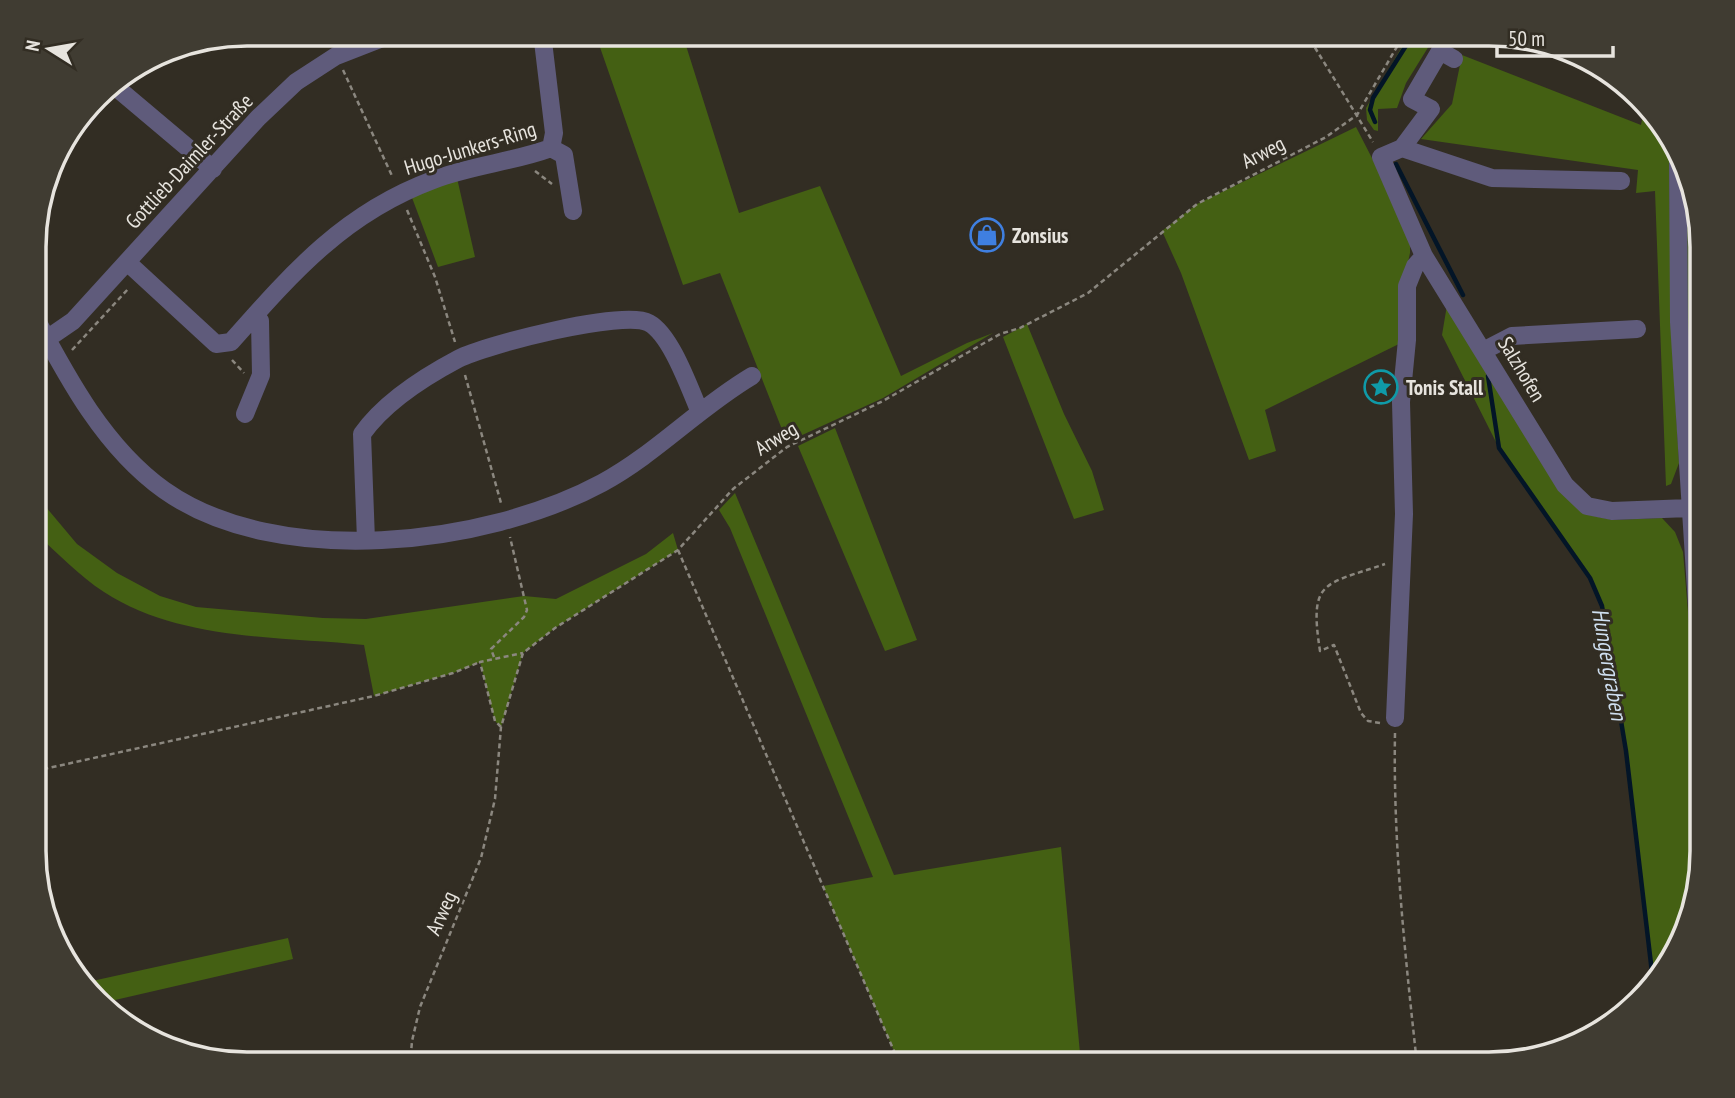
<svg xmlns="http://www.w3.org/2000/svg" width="1735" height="1098" viewBox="0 0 1735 1098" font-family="'PT Sans Narrow',sans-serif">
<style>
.green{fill:#446013}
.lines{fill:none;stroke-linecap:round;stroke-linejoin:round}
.stream{stroke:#031527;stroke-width:4.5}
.path{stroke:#8b877f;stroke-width:2.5;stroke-dasharray:5 3.5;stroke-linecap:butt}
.minor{stroke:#5f5b7b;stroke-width:18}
.labels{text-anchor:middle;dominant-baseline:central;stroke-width:6;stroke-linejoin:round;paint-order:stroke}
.street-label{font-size:21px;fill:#e7e4de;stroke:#322d23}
.poi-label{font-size:21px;font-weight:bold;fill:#e7e4de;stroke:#322d23;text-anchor:start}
.water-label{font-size:23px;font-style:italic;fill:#cfdff0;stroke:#322d23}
.rim{fill:none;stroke:#e7e4de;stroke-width:3.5}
</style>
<rect width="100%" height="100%" fill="#322d23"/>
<path class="green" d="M 595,33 L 682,33 L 739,213 L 820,186 L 901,376 L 967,343 L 993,333 L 883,398 L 787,442 L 720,273 L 683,285 Z
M 1410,33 L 1437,33 L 1406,83 L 1397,108 L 1378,109 L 1378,131 L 1374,130 L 1367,120 L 1366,108 Z
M 1462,55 L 1641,125 L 1644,109 L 1669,135 L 1671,325 L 1679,463 L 1671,484 L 1666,486 L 1655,191 L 1636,193 L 1638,170 L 1421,139 L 1452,104 Z
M 1356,127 L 1410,232 L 1410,253 L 1403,285 L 1407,340 L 1265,410 L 1276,451 L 1249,460 L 1181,273 L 1162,231 L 1197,204 Z
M 1683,172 L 1701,233 L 1701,575 L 1685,319 Z
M 457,178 L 475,257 L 438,267 L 411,195 Z
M 1447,305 L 1585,514 L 1613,520 L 1662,518 L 1675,532 L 1683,552 L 1701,768 L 1701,865 L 1666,969 L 1653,981 L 1626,751 L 1602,606 L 1590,578 L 1499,448 L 1442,335 Z
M 1027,324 L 1064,414 L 1092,471 L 1104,510 L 1074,519 L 1003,337 Z
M 835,428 L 917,640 L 885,651 L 798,446 Z
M 735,493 L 894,875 L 1061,847 L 1081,1064 L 900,1065 L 823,886 L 873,877 L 730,528 L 719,510 Z
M 35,494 L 77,544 L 117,573 L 160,596 L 196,607 L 323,618 L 366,619 L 524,596 L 556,599 L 646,554 L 673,533 L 678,550 L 555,628 L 523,653 L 501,727 L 495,721 L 480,662 L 453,673 L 374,696 L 364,645 C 279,636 179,641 104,592 C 79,576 58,553 35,533 Z
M 288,938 L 293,959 L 102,1003 L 83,983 Z"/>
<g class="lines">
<path class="stream" d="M 1375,122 L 1370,110 L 1373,98 L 1414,33
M 1396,164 L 1463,295
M 1488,376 L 1499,448 L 1590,578 L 1602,606 L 1626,751 L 1653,981"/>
<path class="path" d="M 324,33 L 329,43
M 1306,33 L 1373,142
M 343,70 L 393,178
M 535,171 L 552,184
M 407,210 L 435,277 L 455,342
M 1701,250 L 1701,263
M 72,350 L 129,288
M 232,360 L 244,373
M 465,375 L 501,503
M 678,550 L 900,1065
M 494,657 L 491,649 L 524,617 L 527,610 L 510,537
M 1380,723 L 1368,721 L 1361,713 L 1334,645 L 1320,651 C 1309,580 1323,585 1385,564
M 501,727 L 495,721 L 480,662 L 523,653
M 1395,733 C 1393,844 1405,954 1417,1064
M 35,771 L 374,696 L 453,673 L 480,662
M 35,861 L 43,899
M 410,1065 L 412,1041 L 420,1007 L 481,858 L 495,799 L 501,727 L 523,653 L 555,628 L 678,550 L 733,489 L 787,447 L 883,401 L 1000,334 L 1020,328 L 1088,293 L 1197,204 L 1326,137 L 1357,115 L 1405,33"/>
<path class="minor" d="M 111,83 L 213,169
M 62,144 L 114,81
M 551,148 L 564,155 L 573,211
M 1402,148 L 1431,109 L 1412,99 L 1440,51 L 1454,59
M 1678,157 L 1679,322 L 1701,668
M 1621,181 L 1492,178 L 1402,148 L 1381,157 L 1424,256 L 1565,485 L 1587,506 L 1612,511 L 1689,508
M 127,262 L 216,344 L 231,342 C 292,273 344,213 433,180 C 472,165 513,162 551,148 L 554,133 L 542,33
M 35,317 C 68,379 105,448 164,490 C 277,570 485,546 602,483 C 657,453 698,408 752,376
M 35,347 L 73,321 L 258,118 L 296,82 L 336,56 L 395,33
M 1485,350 L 1512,336 L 1637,329
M 245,414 L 261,375 L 260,321 L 254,316
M 366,540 L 362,434 C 384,403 424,377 458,359 C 485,345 624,309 649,323 C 671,335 689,387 699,410
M 1395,718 L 1404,514 L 1401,402 L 1407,340 L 1407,286 L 1415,266 L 1424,256"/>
</g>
<defs>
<symbol id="shop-ring" viewBox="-11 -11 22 22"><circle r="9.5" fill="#322d23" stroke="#3f7fe0" stroke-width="1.5"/><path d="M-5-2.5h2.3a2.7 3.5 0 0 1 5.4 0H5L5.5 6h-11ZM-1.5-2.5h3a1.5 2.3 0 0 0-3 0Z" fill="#3f7fe0"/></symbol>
<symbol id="sight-ring" viewBox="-11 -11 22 22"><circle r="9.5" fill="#322d23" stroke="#0f9aa8" stroke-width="1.5"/><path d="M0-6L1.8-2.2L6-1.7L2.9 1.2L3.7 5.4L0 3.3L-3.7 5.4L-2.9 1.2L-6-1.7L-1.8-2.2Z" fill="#0f9aa8"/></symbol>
</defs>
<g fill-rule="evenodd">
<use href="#shop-ring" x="968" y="216" width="38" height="38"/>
<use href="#sight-ring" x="1362" y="368" width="38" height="38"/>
</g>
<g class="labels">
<g class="street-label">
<text transform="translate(470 148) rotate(-17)">Hugo-Junkers-Ring</text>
<text transform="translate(1263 152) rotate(-27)">Arweg</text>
<text transform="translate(189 161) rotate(-47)">Gottlieb-Daimler-Straße</text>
<text transform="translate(1522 369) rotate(59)">Salzhofen</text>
<text transform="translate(776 438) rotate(-31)">Arweg</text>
<text transform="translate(441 913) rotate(-66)">Arweg</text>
</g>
<g class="poi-label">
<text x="1012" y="235">Zonsius</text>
<text x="1406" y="387">Tonis Stall</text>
</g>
<g class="water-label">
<text transform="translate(1610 664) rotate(80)">Hungergraben</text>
</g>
</g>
<path d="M0 0H1735V1098H0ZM247 46H1489A201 201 0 0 1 1690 247V851A201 201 0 0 1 1489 1052H247A201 201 0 0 1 46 851V247A201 201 0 0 1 247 46Z" fill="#403c32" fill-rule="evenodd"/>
<path class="rim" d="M247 46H1489A201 201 0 0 1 1690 247V851A201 201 0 0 1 1489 1052H247A201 201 0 0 1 46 851V247A201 201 0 0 1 247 46Z"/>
<g transform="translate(49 49) rotate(281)" stroke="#322d23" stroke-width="5" paint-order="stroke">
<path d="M0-5L12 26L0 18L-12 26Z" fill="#e7e4de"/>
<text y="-10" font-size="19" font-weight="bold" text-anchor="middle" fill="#e7e4de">N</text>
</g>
<path d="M1497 46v10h116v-10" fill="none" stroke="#e7e4de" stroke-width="3.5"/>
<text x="1508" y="46" font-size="21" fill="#e7e4de" stroke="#322d23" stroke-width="5" paint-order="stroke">50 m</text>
</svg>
